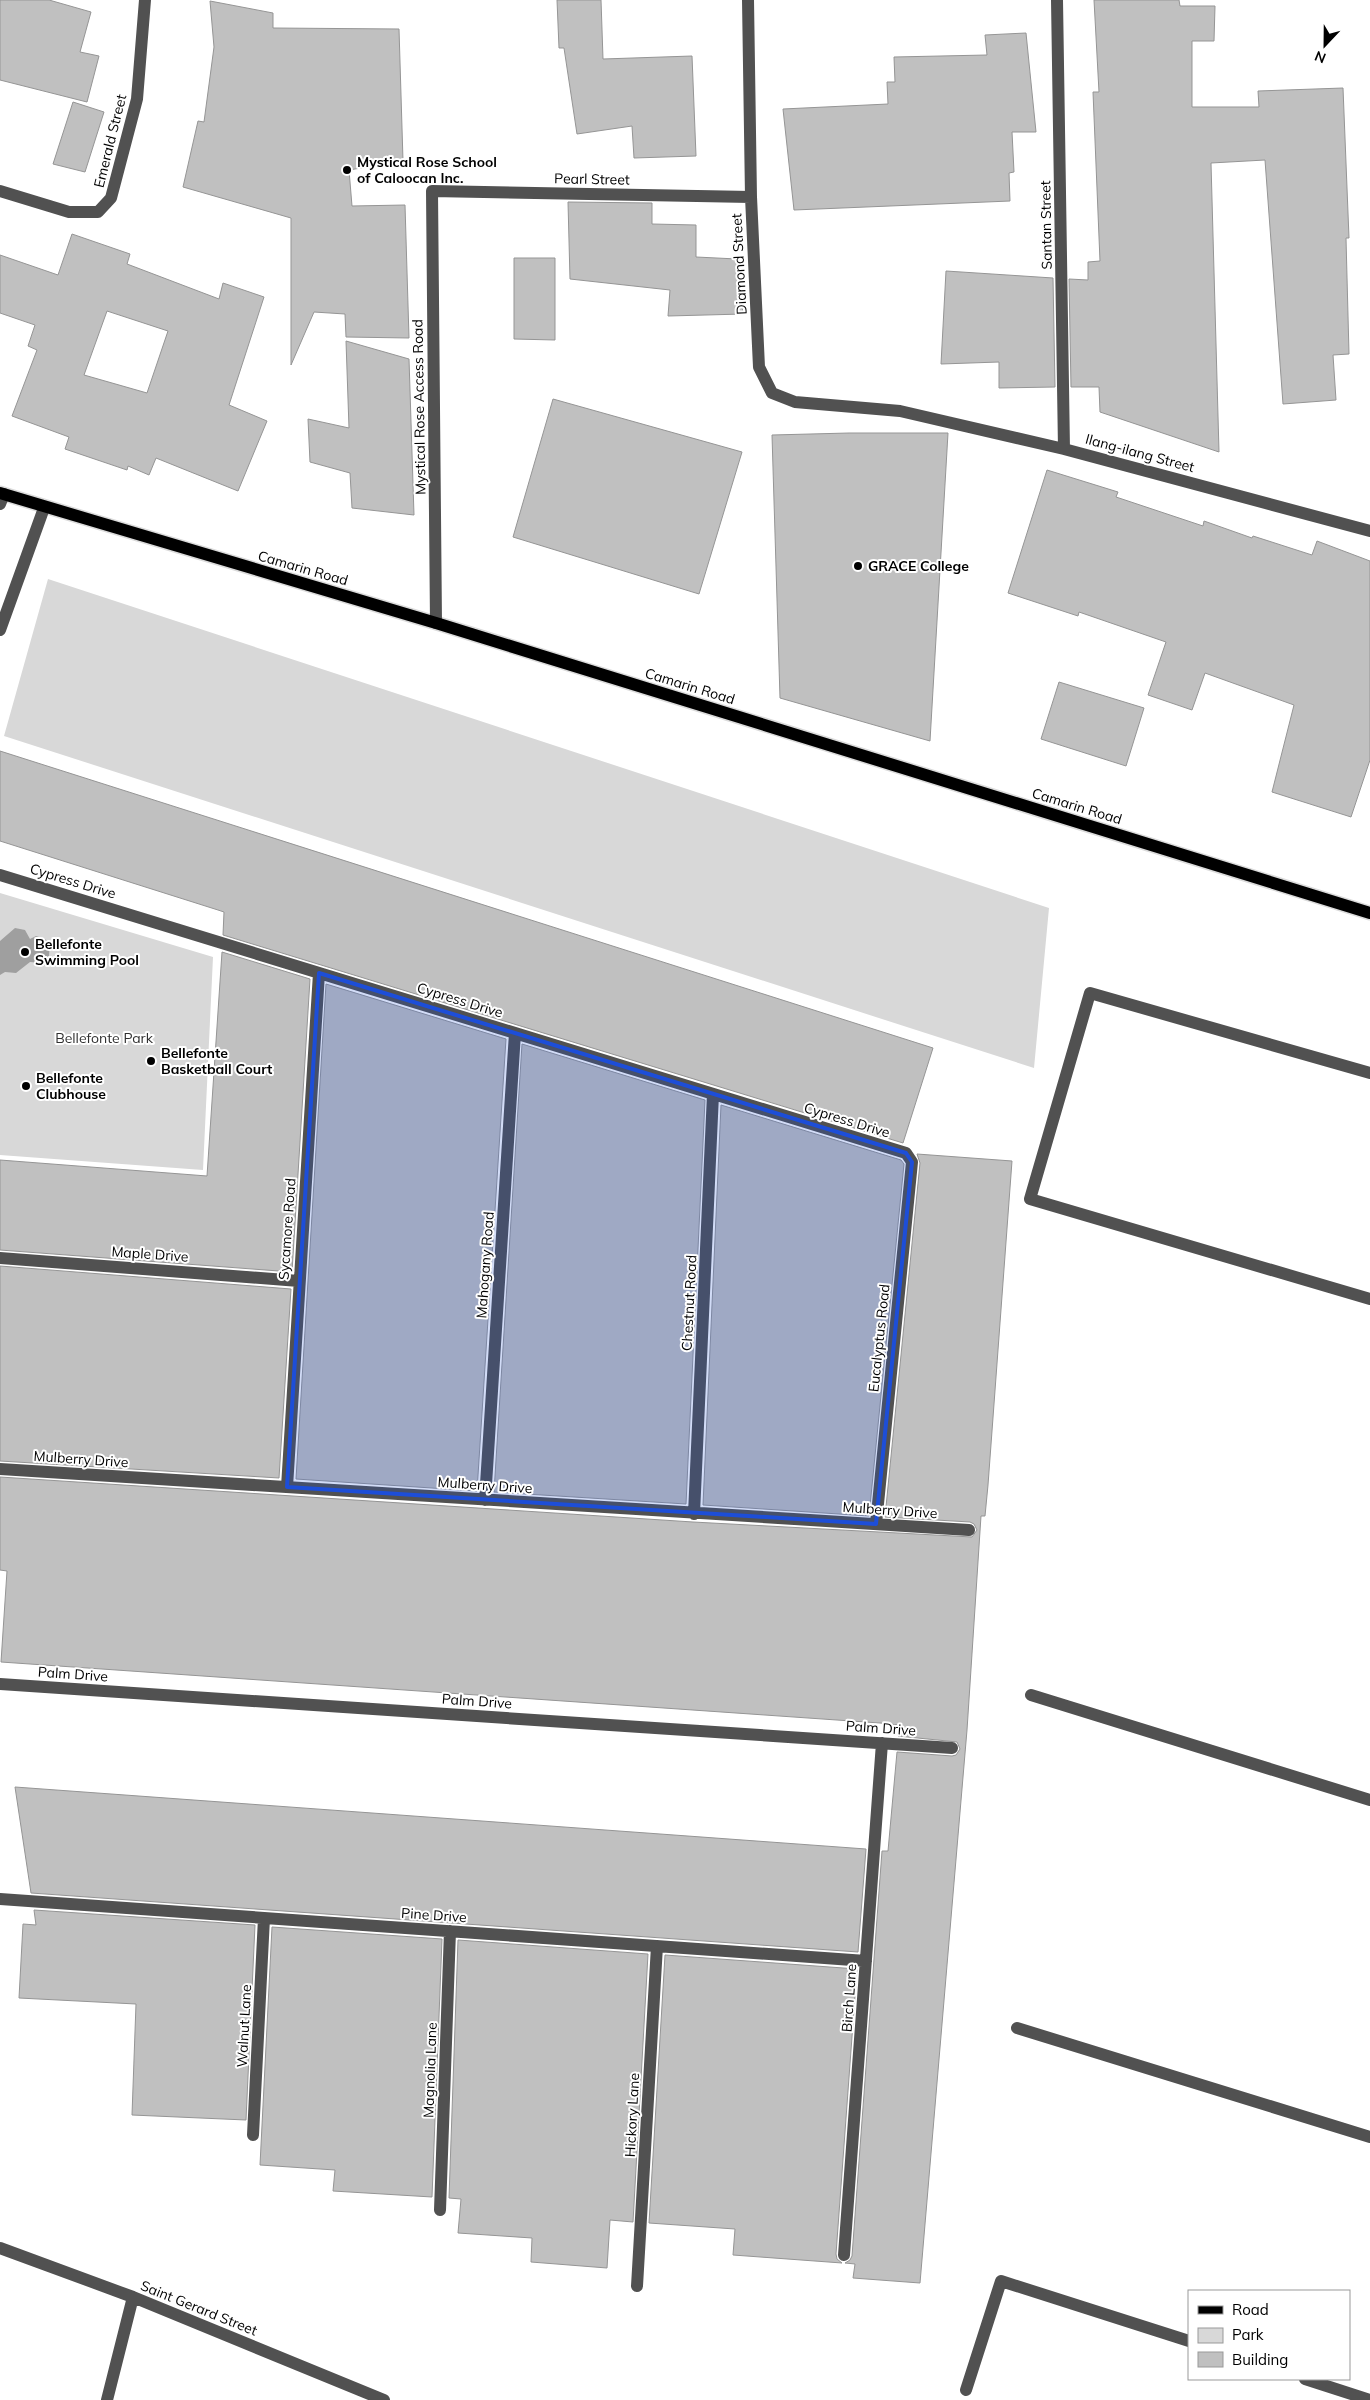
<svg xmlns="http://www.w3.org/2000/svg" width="1370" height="2400" viewBox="0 0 1370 2400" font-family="Mulish,sans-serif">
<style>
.green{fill:#d8d8d8}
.water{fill:#9f9f9f}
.building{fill:#c0c0c0;stroke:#959595;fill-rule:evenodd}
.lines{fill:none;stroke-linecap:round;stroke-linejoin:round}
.major-casing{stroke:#dbdbdb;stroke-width:15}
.minor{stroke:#515151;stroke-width:12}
.major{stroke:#000;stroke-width:12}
.marked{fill:#1d4ed8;fill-opacity:0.2;stroke:#1d4ed8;stroke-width:4;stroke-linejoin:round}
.poi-dot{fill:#000;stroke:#fff;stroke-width:2}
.labels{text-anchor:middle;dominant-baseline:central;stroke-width:4;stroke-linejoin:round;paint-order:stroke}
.street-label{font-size:14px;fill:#000;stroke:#fff}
.poi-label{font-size:14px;font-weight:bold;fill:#000;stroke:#fff;text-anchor:start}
.park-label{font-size:14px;fill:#2f2f2f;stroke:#fff}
</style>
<rect width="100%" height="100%" fill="#fff"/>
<path class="green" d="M 48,579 L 1049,908 L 1034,1068 L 4,736 Z
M 0,893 L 213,957 L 203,1170 L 0,1155 Z"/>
<path class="water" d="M 15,928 L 25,930 L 30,939 L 36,936 L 45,939 L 50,943 L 49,956 L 42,963 L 30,962 L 16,973 L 5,972 L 0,975 L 0,941 Z"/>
<path class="building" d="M 0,0 L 49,0 L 91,12 L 80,52 L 99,56 L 87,102 L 0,80 Z
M 557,0 L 601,0 L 603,59 L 692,56 L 696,156 L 634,158 L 632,126 L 577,134 L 564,48 L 559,48 Z
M 1094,0 L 1179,0 L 1180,6 L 1215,6 L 1214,41 L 1192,41 L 1192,107 L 1259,107 L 1258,91 L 1343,88 L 1349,238 L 1346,238 L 1349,354 L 1333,355 L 1336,400 L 1283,404 L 1265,160 L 1211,163 L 1219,452 L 1100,412 L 1099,387 L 1071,387 L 1069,279 L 1088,280 L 1088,262 L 1100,261 L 1093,92 L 1099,92 Z
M 210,1 L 273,13 L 273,28 L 399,29 L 403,161 L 349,170 L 352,206 L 405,205 L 409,338 L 346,337 L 345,314 L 314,312 L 291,365 L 291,218 L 183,187 L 198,121 L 204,122 L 214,47 Z
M 1026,33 L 1036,132 L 1012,132 L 1014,172 L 1009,173 L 1010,201 L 794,210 L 783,109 L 888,104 L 887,82 L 895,82 L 894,57 L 987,55 L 985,35 Z
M 73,102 L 104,112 L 85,172 L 53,164 Z
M 568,202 L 652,203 L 652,224 L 696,225 L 696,257 L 737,259 L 743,314 L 668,316 L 670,290 L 570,279 Z
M 72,234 L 130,254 L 127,264 L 219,299 L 223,283 L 264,297 L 229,405 L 267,421 L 238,491 L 156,458 L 149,475 L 128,466 L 127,470 L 65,449 L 69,437 L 12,416 L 37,350 L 28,346 L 35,325 L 0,313 L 0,255 L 58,275 ZM 107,311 L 168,331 L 147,393 L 84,375 Z
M 514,258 L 555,258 L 555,340 L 514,339 Z
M 946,271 L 1053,278 L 1055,387 L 999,388 L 999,362 L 941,364 Z
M 346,341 L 409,359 L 414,515 L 352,508 L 350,473 L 310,462 L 308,419 L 349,428 Z
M 553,399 L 742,452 L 699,594 L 513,537 Z
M 849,433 L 948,433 L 930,741 L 780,698 L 772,435 Z
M 1047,470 L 1118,492 L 1116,497 L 1203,526 L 1204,521 L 1252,538 L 1253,536 L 1312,555 L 1317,541 L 1370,561 L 1370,760 L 1351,817 L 1272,792 L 1294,705 L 1205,673 L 1192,710 L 1148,695 L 1166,642 L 1079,612 L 1078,616 L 1008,593 Z
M 1059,682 L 1144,708 L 1126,766 L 1041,739 Z
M 0,751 L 933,1048 L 903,1143 L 223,935 L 224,912 L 218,910 L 0,841 Z
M 222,952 L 310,979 L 292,1272 L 0,1250 L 0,1160 L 207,1176 Z
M 326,984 L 506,1039 L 477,1491 L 296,1479 Z
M 522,1044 L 705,1100 L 686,1504 L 494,1492 Z
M 721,1105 L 901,1160 L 904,1164 L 869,1516 L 703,1505 Z
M 917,1154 L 1012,1161 L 988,1485 L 985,1516 L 981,1516 L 967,1730 L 920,2283 L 853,2278 L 855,2264 L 845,2263 L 850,2260 L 852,2256 L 882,1851 L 888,1851 L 897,1752 L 952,1756 L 956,1755 L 960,1749 L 957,1742 L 898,1736 L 899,1725 L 880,1723 L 1,1662 L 7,1571 L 0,1570 L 0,1477 L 693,1522 L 972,1537 L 977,1530 L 974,1524 L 970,1522 L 885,1517 L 920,1163 Z
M 0,1266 L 291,1289 L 279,1478 L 0,1461 Z
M 15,1787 L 866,1849 L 858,1952 L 31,1893 Z
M 34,1910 L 255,1925 L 246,2120 L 132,2115 L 136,2004 L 19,1998 L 23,1924 L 36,1925 Z
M 272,1927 L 442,1939 L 432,2197 L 333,2191 L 335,2170 L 260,2165 Z
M 458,1940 L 648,1954 L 633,2222 L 610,2220 L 607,2268 L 531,2262 L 532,2238 L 458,2233 L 461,2199 L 449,2198 Z
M 665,1955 L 857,1969 L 836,2254 L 837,2259 L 842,2263 L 733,2255 L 735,2229 L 649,2223 Z"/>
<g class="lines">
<defs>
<path id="major" d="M 0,493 L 436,623 L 1370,913"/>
</defs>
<use href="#major" class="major-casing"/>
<path class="minor" d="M 748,0 L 751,197 L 759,367 L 772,393 L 795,402 L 900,411 L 1064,449 L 1370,531
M 1057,0 L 1064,449
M 0,191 L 69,212 L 98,212 L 111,198 L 137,99 L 145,0
M 0,504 L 4,494
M 436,623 L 432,191 L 751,197
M 0,630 L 44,508
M 0,875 L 906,1153 L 912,1162 L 876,1524
M 1370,1073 L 1090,993 L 1030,1199 L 1370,1299
M 0,1258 L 299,1281
M 0,1469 L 969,1530
M 287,1487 L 319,973
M 485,1500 L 515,1033
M 694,1514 L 713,1094
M 0,1684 L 952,1748
M 1031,1695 L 1370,1800
M 0,1899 L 866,1961
M 1017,2028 L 1370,2137
M 253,2135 L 264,1918
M 440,2210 L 450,1931
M 0,2248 L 133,2297 L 384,2400
M 844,2255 L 882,1743
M 637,2286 L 657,1946
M 1305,2379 L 1370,2400
M 966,2390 L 1001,2281 L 1189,2341
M 107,2400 L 133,2297"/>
<use href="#major" class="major"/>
</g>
<path class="marked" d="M 319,973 L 906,1153 L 912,1162 L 876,1524 L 287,1487 Z"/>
<g class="poi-dot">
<circle cx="347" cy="170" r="5"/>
<circle cx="858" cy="566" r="5"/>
<circle cx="25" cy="952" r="5"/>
<circle cx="151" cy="1061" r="5"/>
<circle cx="26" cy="1086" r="5"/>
</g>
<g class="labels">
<g class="street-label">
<text transform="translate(110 141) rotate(-76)">Emerald Street</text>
<text transform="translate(592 179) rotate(1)">Pearl Street</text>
<text transform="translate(1046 225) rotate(-91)">Santan Street</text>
<text transform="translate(739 264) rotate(-93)">Diamond Street</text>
<text transform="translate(419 407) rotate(-91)">Mystical Rose Access Road</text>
<text transform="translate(1140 453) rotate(15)">Ilang-ilang Street</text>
<text transform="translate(303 568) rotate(16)">Camarin Road</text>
<text transform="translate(690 686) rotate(17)">Camarin Road</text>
<text transform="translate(1077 806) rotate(17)">Camarin Road</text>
<text transform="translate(73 881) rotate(17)">Cypress Drive</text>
<text transform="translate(460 1000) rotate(17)">Cypress Drive</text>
<text transform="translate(847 1120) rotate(17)">Cypress Drive</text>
<text transform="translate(287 1229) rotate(-86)">Sycamore Road</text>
<text transform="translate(150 1254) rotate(4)">Maple Drive</text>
<text transform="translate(485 1265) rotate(-86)">Mahogany Road</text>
<text transform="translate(689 1303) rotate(-87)">Chestnut Road</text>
<text transform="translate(879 1338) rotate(-84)">Eucalyptus Road</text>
<text transform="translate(81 1459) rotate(4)">Mulberry Drive</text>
<text transform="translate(485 1485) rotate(4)">Mulberry Drive</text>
<text transform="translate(890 1510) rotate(4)">Mulberry Drive</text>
<text transform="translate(73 1674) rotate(4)">Palm Drive</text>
<text transform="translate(477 1701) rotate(4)">Palm Drive</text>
<text transform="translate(881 1728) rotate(4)">Palm Drive</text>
<text transform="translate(434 1915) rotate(4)">Pine Drive</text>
<text transform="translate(849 1998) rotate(-86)">Birch Lane</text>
<text transform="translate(244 2026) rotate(-87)">Walnut Lane</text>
<text transform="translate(430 2070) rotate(-88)">Magnolia Lane</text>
<text transform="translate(632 2115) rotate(-87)">Hickory Lane</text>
<text transform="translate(199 2308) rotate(22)">Saint Gerard Street</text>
</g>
<g class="poi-label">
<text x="357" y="162">Mystical Rose School<tspan x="357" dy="16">of Caloocan Inc.</tspan></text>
<text x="868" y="566">GRACE College</text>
<text x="35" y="944">Bellefonte<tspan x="35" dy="16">Swimming Pool</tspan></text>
<text x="161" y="1053">Bellefonte<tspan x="161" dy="16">Basketball Court</tspan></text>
<text x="36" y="1078">Bellefonte<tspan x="36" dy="16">Clubhouse</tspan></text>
</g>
<g class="park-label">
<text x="104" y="1038">Bellefonte Park</text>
</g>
</g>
<rect x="1188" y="2290" width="162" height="90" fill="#ffffff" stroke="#999999"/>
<rect x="1198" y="2306" width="25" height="8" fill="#000000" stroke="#999999"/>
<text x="1232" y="2315" font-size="15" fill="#000000">Road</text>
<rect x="1198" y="2328" width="25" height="15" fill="#d8d8d8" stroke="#999999"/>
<text x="1232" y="2340" font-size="15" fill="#000000">Park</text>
<rect x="1198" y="2352" width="25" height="15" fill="#c0c0c0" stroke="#999999"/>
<text x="1232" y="2365" font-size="15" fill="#000000">Building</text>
<g transform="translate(1325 45) rotate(202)" stroke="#ffffff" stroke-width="4" paint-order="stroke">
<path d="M0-4L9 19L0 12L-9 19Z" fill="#000000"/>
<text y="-8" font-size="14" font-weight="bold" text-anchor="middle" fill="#000000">N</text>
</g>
</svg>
